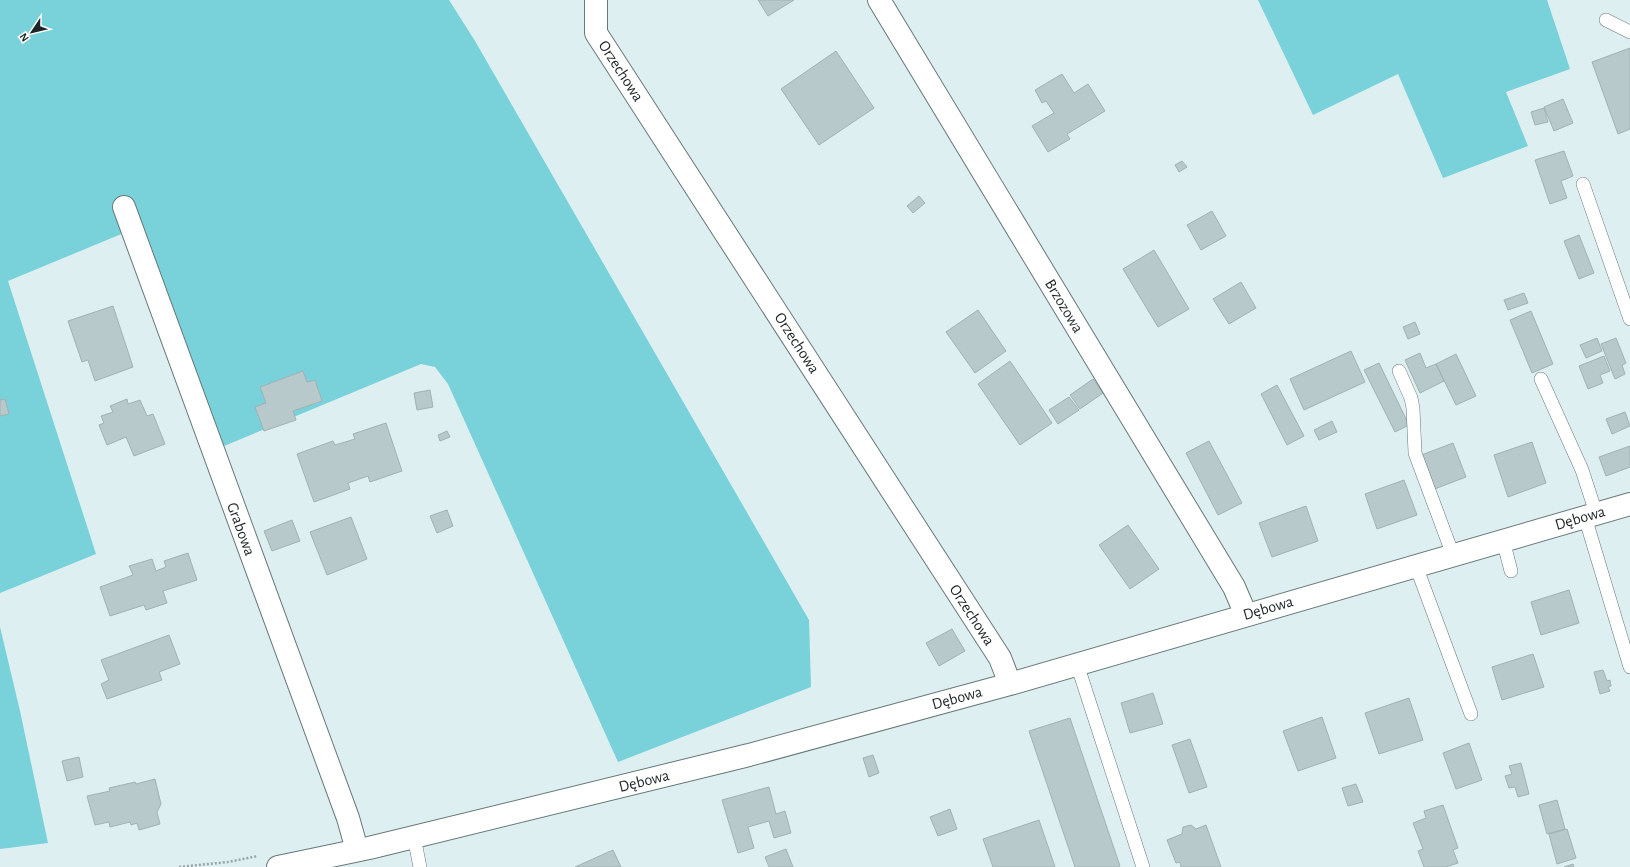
<svg xmlns="http://www.w3.org/2000/svg" width="1630" height="867" viewBox="0 0 1630 867" font-family="'Alegreya Sans',sans-serif">
<style>
.green{fill:#79d1da}
.building{fill:#b8c9cb;stroke:#a1b2b4}
.lines{fill:none;stroke-linecap:round;stroke-linejoin:round}
.lane-casing{stroke:#687879;stroke-width:14}
.street-casing{stroke:#687879;stroke-width:24}
.path{stroke:#97a5a6;stroke-width:2.5;stroke-dasharray:2 2;stroke-linecap:butt}
.lane{stroke:#fff;stroke-width:13}
.street{stroke:#fff;stroke-width:22}
.labels{text-anchor:middle;dominant-baseline:central;stroke-width:3;stroke-linejoin:round;paint-order:stroke}
.street-label{font-size:16px;fill:#1d2424;stroke:#fff}
</style>
<rect width="100%" height="100%" fill="#ddeff1"/>
<path class="green" d="M 0,0 L 449,0 L 475,41 L 809,620 L 811,687 L 618,762 L 448,384 L 435,367 L 421,364 L 217,449 L 143,225 L 8,281 L 96,554 L 0,593 Z
M 1258,0 L 1547,0 L 1570,69 L 1506,92 L 1528,146 L 1443,178 L 1398,74 L 1313,115 Z
M 0,627 L 20,711 L 48,843 L 0,849 Z"/>
<path class="building" d="M 758,0 L 794,0 L 768,16 Z
M 1630,48 L 1630,129 L 1618,134 L 1592,62 Z
M 836,51 L 874,108 L 819,145 L 781,89 Z
M 1062,74 L 1074,93 L 1088,84 L 1105,111 L 1067,134 L 1070,139 L 1048,152 L 1032,126 L 1054,113 L 1046,101 L 1042,103 L 1035,90 Z
M 1563,99 L 1573,123 L 1554,131 L 1544,107 Z
M 1544,108 L 1548,122 L 1535,125 L 1531,112 Z
M 1564,151 L 1573,176 L 1561,181 L 1567,198 L 1550,204 L 1535,160 Z
M 1182,161 L 1187,167 L 1179,172 L 1175,165 Z
M 919,196 L 925,203 L 913,213 L 907,206 Z
M 1212,211 L 1226,236 L 1201,250 L 1187,225 Z
M 1579,235 L 1594,273 L 1579,279 L 1564,241 Z
M 1154,250 L 1189,309 L 1158,327 L 1123,269 Z
M 1241,282 L 1256,308 L 1229,324 L 1213,299 Z
M 1524,293 L 1528,303 L 1508,310 L 1504,300 Z
M 113,306 L 133,367 L 95,381 L 88,360 L 82,362 L 68,321 Z
M 978,310 L 1006,351 L 975,373 L 946,332 Z
M 1531,311 L 1553,364 L 1532,373 L 1510,320 Z
M 1415,322 L 1420,334 L 1408,339 L 1403,327 Z
M 1597,338 L 1602,351 L 1586,358 L 1580,345 Z
M 1616,338 L 1626,363 L 1622,365 L 1625,374 L 1615,379 L 1601,344 Z
M 1351,351 L 1365,382 L 1304,410 L 1290,379 Z
M 1420,353 L 1426,368 L 1436,364 L 1444,381 L 1420,393 L 1405,360 Z
M 1456,354 L 1476,396 L 1456,405 L 1436,364 Z
M 1604,356 L 1610,371 L 1600,375 L 1603,383 L 1588,389 L 1579,366 Z
M 1010,361 L 1052,423 L 1020,445 L 978,384 Z
M 1379,363 L 1409,425 L 1395,432 L 1364,370 Z
M 303,371 L 307,382 L 315,380 L 322,401 L 293,411 L 296,420 L 264,431 L 255,407 L 266,403 L 260,387 Z
M 1093,379 L 1103,393 L 1080,409 L 1070,395 Z
M 1277,385 L 1304,436 L 1287,445 L 1261,394 Z
M 430,390 L 433,407 L 417,410 L 414,393 Z
M 1069,397 L 1079,410 L 1058,424 L 1049,410 Z
M 5,399 L 9,414 L 0,416 L 0,400 Z
M 127,399 L 128,404 L 140,400 L 147,416 L 153,414 L 165,444 L 134,456 L 126,437 L 107,445 L 99,425 L 104,423 L 101,416 L 113,412 L 110,406 Z
M 1625,412 L 1630,426 L 1612,434 L 1606,419 Z
M 1332,421 L 1337,432 L 1319,440 L 1314,430 Z
M 386,423 L 402,471 L 370,482 L 368,476 L 348,483 L 350,489 L 314,502 L 297,454 L 333,441 L 335,445 L 355,439 L 353,434 Z
M 447,431 L 450,437 L 440,441 L 438,435 Z
M 1209,441 L 1242,503 L 1218,515 L 1186,453 Z
M 1532,442 L 1546,483 L 1508,497 L 1494,455 Z
M 1453,443 L 1466,477 L 1432,490 L 1419,456 Z
M 1630,446 L 1630,467 L 1606,476 L 1599,457 Z
M 1404,480 L 1417,515 L 1377,529 L 1365,494 Z
M 1306,506 L 1318,541 L 1272,557 L 1259,523 Z
M 447,510 L 453,526 L 437,533 L 430,516 Z
M 351,517 L 367,559 L 327,575 L 310,532 Z
M 292,520 L 300,541 L 272,551 L 264,531 Z
M 1128,525 L 1159,569 L 1130,589 L 1099,545 Z
M 188,553 L 197,580 L 163,591 L 167,603 L 146,610 L 144,605 L 110,616 L 100,587 L 133,575 L 129,566 L 152,559 L 156,571 L 166,567 L 164,561 Z
M 1569,590 L 1579,623 L 1541,635 L 1531,602 Z
M 952,629 L 965,651 L 939,666 L 926,643 Z
M 169,635 L 180,664 L 159,672 L 162,680 L 107,699 L 101,684 L 109,680 L 101,660 Z
M 1533,654 L 1544,687 L 1502,700 L 1492,667 Z
M 1603,670 L 1607,681 L 1610,680 L 1611,686 L 1608,687 L 1610,691 L 1600,694 L 1594,672 Z
M 1153,693 L 1163,724 L 1130,733 L 1121,703 Z
M 1409,698 L 1423,740 L 1379,754 L 1365,713 Z
M 1322,717 L 1336,758 L 1298,771 L 1283,731 Z
M 1070,718 L 1120,866 L 1118,867 L 1075,867 L 1029,731 Z
M 1190,739 L 1207,787 L 1189,793 L 1172,745 Z
M 1469,743 L 1482,780 L 1456,789 L 1443,753 Z
M 873,755 L 879,773 L 869,777 L 863,758 Z
M 79,757 L 83,777 L 67,781 L 62,761 Z
M 1521,763 L 1529,794 L 1518,797 L 1515,787 L 1509,788 L 1505,776 L 1512,774 L 1509,766 Z
M 155,779 L 161,804 L 157,812 L 160,824 L 139,830 L 137,823 L 131,825 L 130,822 L 110,827 L 109,822 L 95,825 L 87,796 L 110,791 L 109,788 L 135,782 L 136,784 Z
M 1356,784 L 1363,802 L 1348,806 L 1342,788 Z
M 769,787 L 776,814 L 785,811 L 791,833 L 774,838 L 769,821 L 748,827 L 754,848 L 738,853 L 722,800 Z
M 1557,800 L 1565,829 L 1547,834 L 1539,805 Z
M 1443,805 L 1458,848 L 1453,850 L 1458,863 L 1446,867 L 1424,867 L 1418,851 L 1423,849 L 1413,823 L 1426,818 L 1424,811 Z
M 950,809 L 957,829 L 938,836 L 930,817 Z
M 1039,820 L 1055,867 L 993,867 L 983,839 Z
M 1191,825 L 1196,829 L 1206,825 L 1221,867 L 1181,867 L 1180,862 L 1176,863 L 1167,840 L 1182,834 L 1183,827 Z
M 1567,829 L 1576,858 L 1557,864 L 1549,834 Z
M 786,849 L 793,867 L 769,867 L 765,857 Z
M 613,850 L 621,867 L 575,867 Z
M 1573,864 L 1574,867 L 1564,867 Z"/>
<g class="lines">
<defs>
<path id="lane" d="M 1606,20 L 1630,32
M 1583,184 L 1630,319
M 1399,371 L 1411,398 L 1413,408 L 1415,453 L 1453,555
M 1541,379 L 1582,470 L 1596,513
M 1585,517 L 1630,667
M 1503,540 L 1511,571
M 1416,566 L 1471,714
M 1077,664 L 1143,867
M 414,837 L 420,867"/>
<path id="street" d="M 596,0 L 596,33 L 1000,658 L 1010,684
M 879,0 L 1234,587 L 1246,615
M 124,207 L 348,818 L 357,850
M 278,867 L 369,848 L 749,755 L 1010,684 L 1630,504"/>
</defs>
<use href="#lane" class="lane-casing"/>
<use href="#street" class="street-casing"/>
<path class="path" d="M 179,867 L 228,862 L 258,856"/>
<use href="#lane" class="lane"/>
<use href="#street" class="street"/>
</g>
<g class="labels">
<g class="street-label">
<text transform="translate(621 71) rotate(57)">Orzechowa</text>
<text transform="translate(1064 306) rotate(59)">Brzozowa</text>
<text transform="translate(797 343) rotate(57)">Orzechowa</text>
<text transform="translate(1580 518) rotate(-16)">Dębowa</text>
<text transform="translate(241 529) rotate(70)">Grabowa</text>
<text transform="translate(1268 608) rotate(-16)">Dębowa</text>
<text transform="translate(972 615) rotate(57)">Orzechowa</text>
<text transform="translate(957 698) rotate(-15)">Dębowa</text>
<text transform="translate(644 781) rotate(-14)">Dębowa</text>
</g>
</g>
<g transform="translate(32 32) rotate(235)" stroke="#ffffff" stroke-width="3" paint-order="stroke">
<path d="M0-3L7 15L0 10L-7 15Z" fill="#1d2424"/>
<text y="-6" font-size="11" font-weight="bold" text-anchor="middle" fill="#1d2424">N</text>
</g>
</svg>
